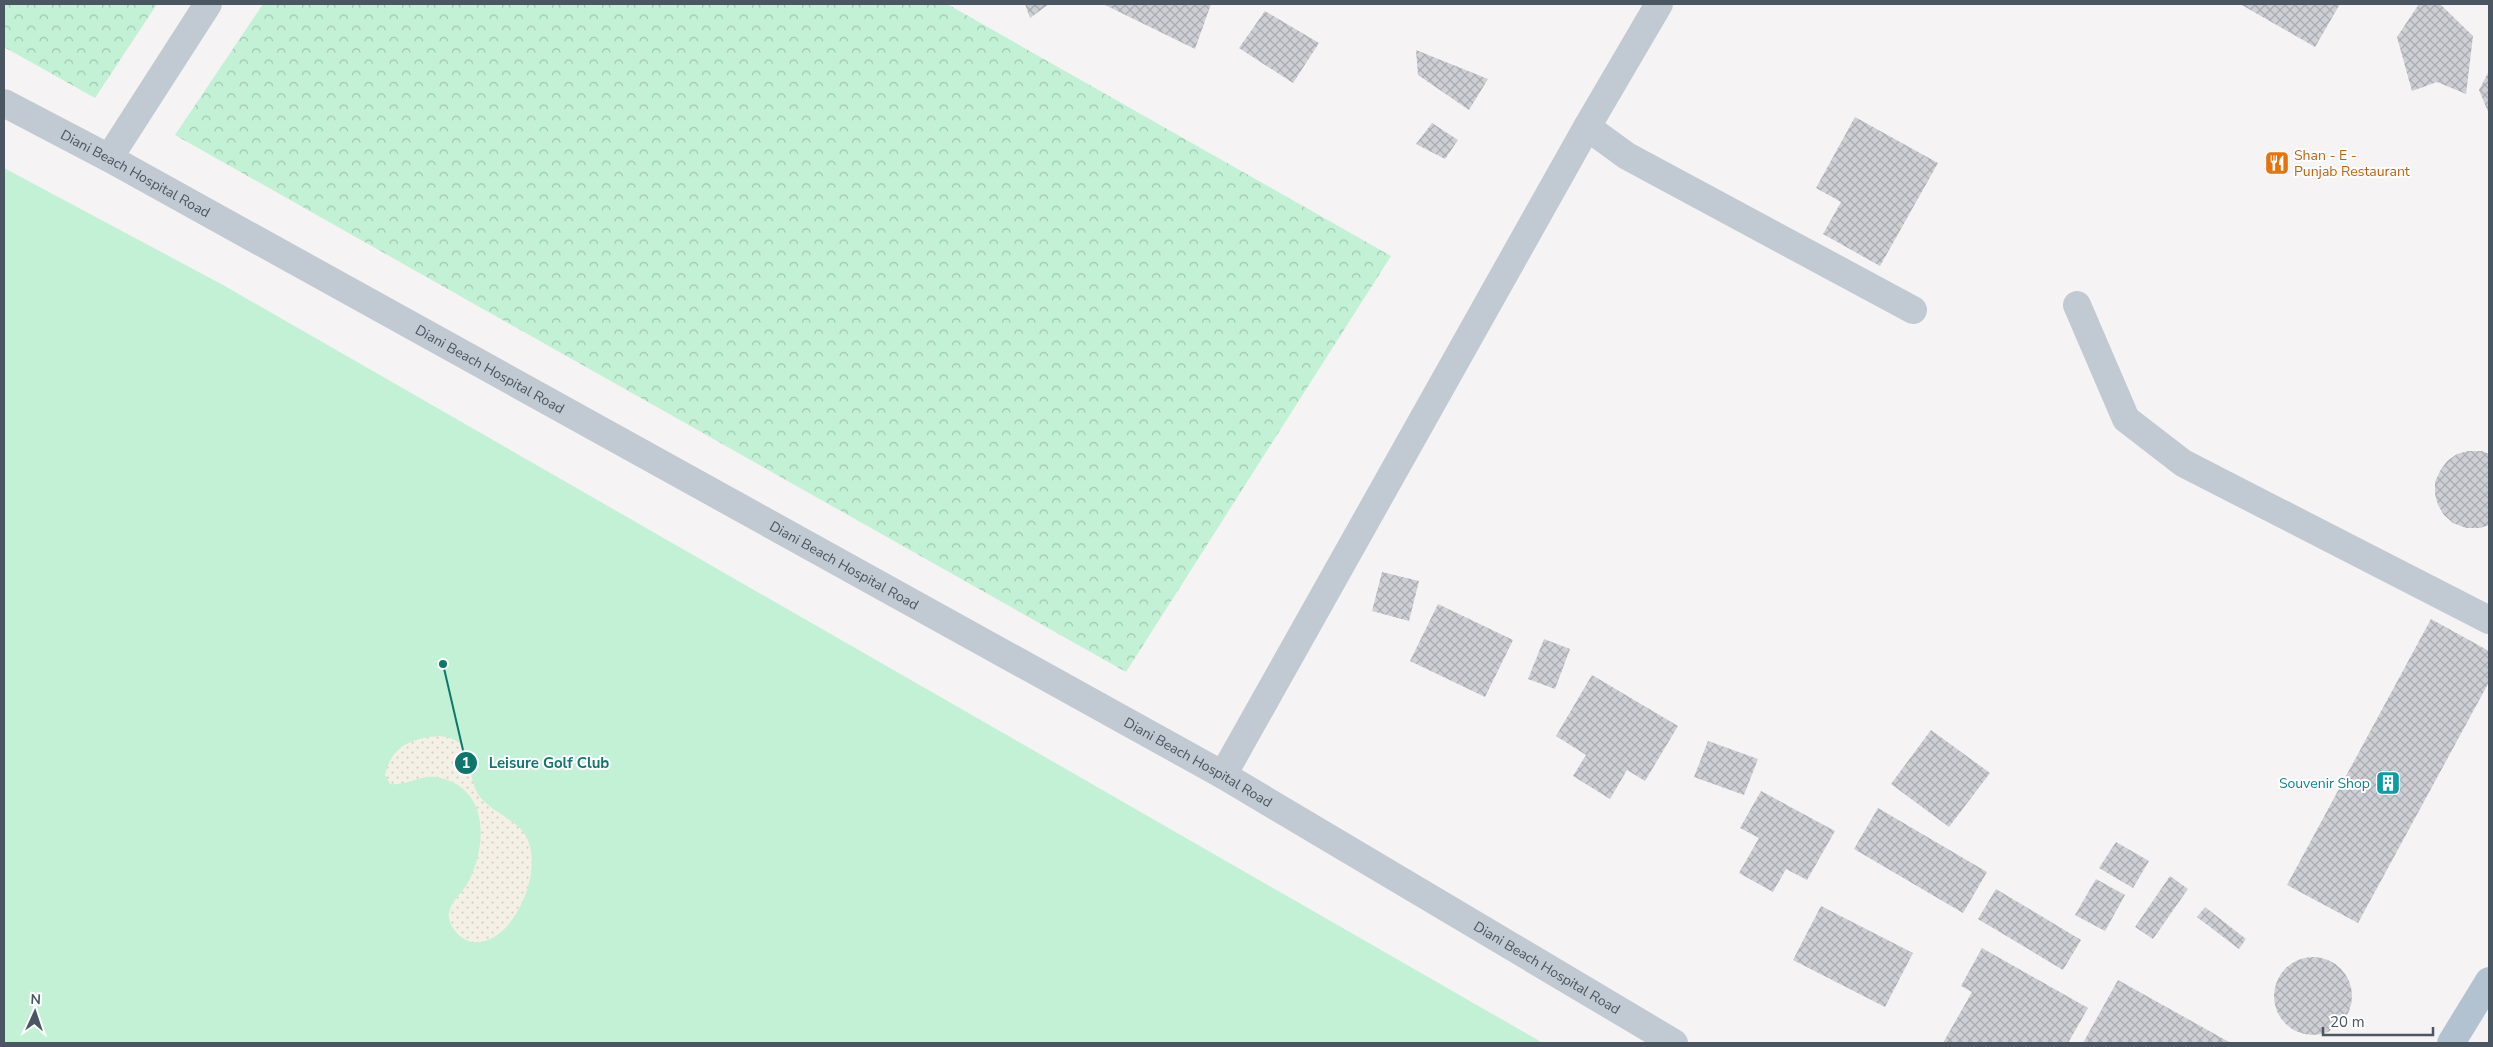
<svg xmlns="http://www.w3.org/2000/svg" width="2493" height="1047" viewBox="0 0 2493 1047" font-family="'Nunito Sans',sans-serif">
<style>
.grass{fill:#c3f1d5}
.forest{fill:url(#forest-crowns)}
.sand{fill:url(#sand-dots)}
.building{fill:url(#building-cross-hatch)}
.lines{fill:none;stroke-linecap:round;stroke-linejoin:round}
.minor{stroke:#c1cad2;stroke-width:28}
.major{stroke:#b3c2d1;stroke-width:28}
.labels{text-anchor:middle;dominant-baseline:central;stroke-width:4;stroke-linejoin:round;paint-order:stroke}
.food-label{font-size:14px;fill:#c56008;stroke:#fff;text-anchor:start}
.street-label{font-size:14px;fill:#4a5661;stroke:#fff}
.culture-label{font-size:14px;fill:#0d838f;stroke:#fff;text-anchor:end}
.leader{fill:none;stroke:#0f766e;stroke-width:2}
.callout-dot{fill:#0f766e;stroke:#fff;stroke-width:2}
.mark-label{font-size:15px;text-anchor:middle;font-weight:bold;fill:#fff}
.callout-label{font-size:15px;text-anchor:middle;font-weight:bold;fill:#0f766e;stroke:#fff;stroke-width:4;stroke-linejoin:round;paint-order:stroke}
</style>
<defs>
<pattern id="forest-crowns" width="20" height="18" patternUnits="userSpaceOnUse" patternTransform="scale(1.25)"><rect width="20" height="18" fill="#c3f1d5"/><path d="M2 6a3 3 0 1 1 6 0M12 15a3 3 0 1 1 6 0" fill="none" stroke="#a0c6b0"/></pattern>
<pattern id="sand-dots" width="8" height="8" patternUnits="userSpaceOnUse" patternTransform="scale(1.25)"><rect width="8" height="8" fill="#f5f0e5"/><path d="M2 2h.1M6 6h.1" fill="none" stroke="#d4d0c7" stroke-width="1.8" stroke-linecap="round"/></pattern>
<pattern id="building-cross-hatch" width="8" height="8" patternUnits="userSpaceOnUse" patternTransform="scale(1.25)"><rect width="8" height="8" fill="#cdcfd5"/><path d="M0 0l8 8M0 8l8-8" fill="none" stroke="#a8abb0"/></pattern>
</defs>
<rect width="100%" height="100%" fill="#f5f3f3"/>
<path class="grass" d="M 4,168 L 223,285 L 1543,1043 L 4,1043 Z"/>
<path class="forest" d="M 4,4 L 157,4 L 95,98 L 4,47 Z
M 263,4 L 947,4 L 1391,256 L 1126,672 L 175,135 Z"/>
<path class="sand" d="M 440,736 C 445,737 454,738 458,742 C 470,752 469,779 478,794 C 489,811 512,817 524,833 C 547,865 515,946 473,942 C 461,941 447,925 449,913 C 452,898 463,893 469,881 C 487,844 489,790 441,778 C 421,773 410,786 390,784 L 385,775 C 392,746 411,738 440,736 Z"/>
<path class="building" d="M 1025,4 L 1049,4 L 1030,18 Z
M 1103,4 L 1211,4 L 1195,49 Z
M 2240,4 L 2340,4 L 2315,47 Z
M 2419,4 L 2440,4 L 2473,36 L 2466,94 L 2437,82 L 2412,91 L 2397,37 Z
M 1265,11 L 1319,43 L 1293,83 L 1239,48 Z
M 1416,50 L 1488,79 L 1469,110 L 1418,75 Z
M 2489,71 L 2489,114 L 2479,90 Z
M 1855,117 L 1938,163 L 1880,266 L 1823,234 L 1841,202 L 1816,188 Z
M 1432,123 L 1458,140 L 1445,159 L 1416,144 Z
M 2468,451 L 2482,451 L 2489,454 L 2489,525 L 2480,528 L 2466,528 L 2453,523 L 2444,515 L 2438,505 L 2435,494 L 2435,482 L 2440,471 L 2447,461 L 2457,454 Z
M 1382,572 L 1419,581 L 1409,621 L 1372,611 Z
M 1438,604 L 1513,640 L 1485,697 L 1410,661 Z
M 2431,619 L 2489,651 L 2489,682 L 2358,923 L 2287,885 Z
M 1544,639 L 1570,649 L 1555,689 L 1528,679 Z
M 1592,675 L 1678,726 L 1645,781 L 1627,770 L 1610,799 L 1573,776 L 1586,755 L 1556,736 Z
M 1931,730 L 1990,773 L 1949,827 L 1891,784 Z
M 1708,741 L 1758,759 L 1744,795 L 1694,777 Z
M 1761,791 L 1835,831 L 1807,880 L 1786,869 L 1773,892 L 1739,873 L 1759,838 L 1740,828 Z
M 1878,808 L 1987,872 L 1963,913 L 1854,849 Z
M 2116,842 L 2149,861 L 2133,888 L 2099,868 Z
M 2170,876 L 2188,889 L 2153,939 L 2135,927 Z
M 2096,879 L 2125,895 L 2105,931 L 2075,915 Z
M 1996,889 L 2081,940 L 2063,970 L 1978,919 Z
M 1821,906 L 1913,953 L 1885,1007 L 1793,960 Z
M 2205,907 L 2246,939 L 2239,949 L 2197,917 Z
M 1982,948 L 2088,1008 L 2068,1043 L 1943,1043 L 1972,992 L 1961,986 Z
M2274 996a39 39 0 1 1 78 0a39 39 0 1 1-78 0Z
M 2118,980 L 2229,1042 L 2228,1043 L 2083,1043 Z"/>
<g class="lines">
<g class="minor">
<path id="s1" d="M 4,103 L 109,158 L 1223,775 L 1674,1043"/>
<path d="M 1587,127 L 1627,156 L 1913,310"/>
<path d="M 109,158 L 208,4"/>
<path d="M 2077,305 L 2126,419 L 2183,463 L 2489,620"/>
<path d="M 1223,775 L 1587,127 L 1659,4"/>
</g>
<path class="major" d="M 2451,1043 L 2489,981"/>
</g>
<defs>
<symbol id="restaurant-square" viewBox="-11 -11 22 22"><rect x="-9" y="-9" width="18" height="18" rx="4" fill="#e8710a" stroke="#fff"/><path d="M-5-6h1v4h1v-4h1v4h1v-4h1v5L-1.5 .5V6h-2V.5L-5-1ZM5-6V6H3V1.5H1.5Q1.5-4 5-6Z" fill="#fff"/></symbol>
<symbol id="building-square" viewBox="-11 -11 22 22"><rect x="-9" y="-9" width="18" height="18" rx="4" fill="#0f9aa8" stroke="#fff"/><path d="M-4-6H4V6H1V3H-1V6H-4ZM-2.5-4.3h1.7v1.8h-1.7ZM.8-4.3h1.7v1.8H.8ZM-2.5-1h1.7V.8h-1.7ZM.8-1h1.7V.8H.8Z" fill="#fff"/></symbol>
</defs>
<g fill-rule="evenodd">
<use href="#restaurant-square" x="2263" y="149" width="28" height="28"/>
<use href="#building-square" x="2374" y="769" width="28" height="28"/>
</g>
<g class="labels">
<g class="food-label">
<text x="2294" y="155">Shan - E -<tspan x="2294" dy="16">Punjab Restaurant</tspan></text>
</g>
<g class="street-label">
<text stroke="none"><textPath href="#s1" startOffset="149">Diani Beach Hospital Road</textPath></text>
<text stroke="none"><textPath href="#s1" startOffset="554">Diani Beach Hospital Road</textPath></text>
<text stroke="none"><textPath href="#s1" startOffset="959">Diani Beach Hospital Road</textPath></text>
<text stroke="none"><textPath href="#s1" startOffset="1364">Diani Beach Hospital Road</textPath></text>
<text stroke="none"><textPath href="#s1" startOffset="1769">Diani Beach Hospital Road</textPath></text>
</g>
<g class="culture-label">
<text x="2370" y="783">Souvenir Shop</text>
</g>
</g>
<path class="leader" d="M443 664L466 763"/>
<g class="callout-dot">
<circle cx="443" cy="664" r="5"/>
<circle cx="466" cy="763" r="12"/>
</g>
<g class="mark-label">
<text x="466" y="768">1</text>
</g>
<g class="callout-label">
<text x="549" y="768">Leisure Golf Club</text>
</g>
<rect width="2493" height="1047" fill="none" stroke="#4a5661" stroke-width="10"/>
<g transform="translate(35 1012) rotate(3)" stroke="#ffffff" stroke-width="4" paint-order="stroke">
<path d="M0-4L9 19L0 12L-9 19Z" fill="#4a5661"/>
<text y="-8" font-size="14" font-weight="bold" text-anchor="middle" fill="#4a5661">N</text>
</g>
<path d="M2323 1027v8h110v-8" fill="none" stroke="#4a5661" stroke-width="2.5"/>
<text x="2330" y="1027" font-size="15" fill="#4a5661" stroke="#ffffff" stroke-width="4" paint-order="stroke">20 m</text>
</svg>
